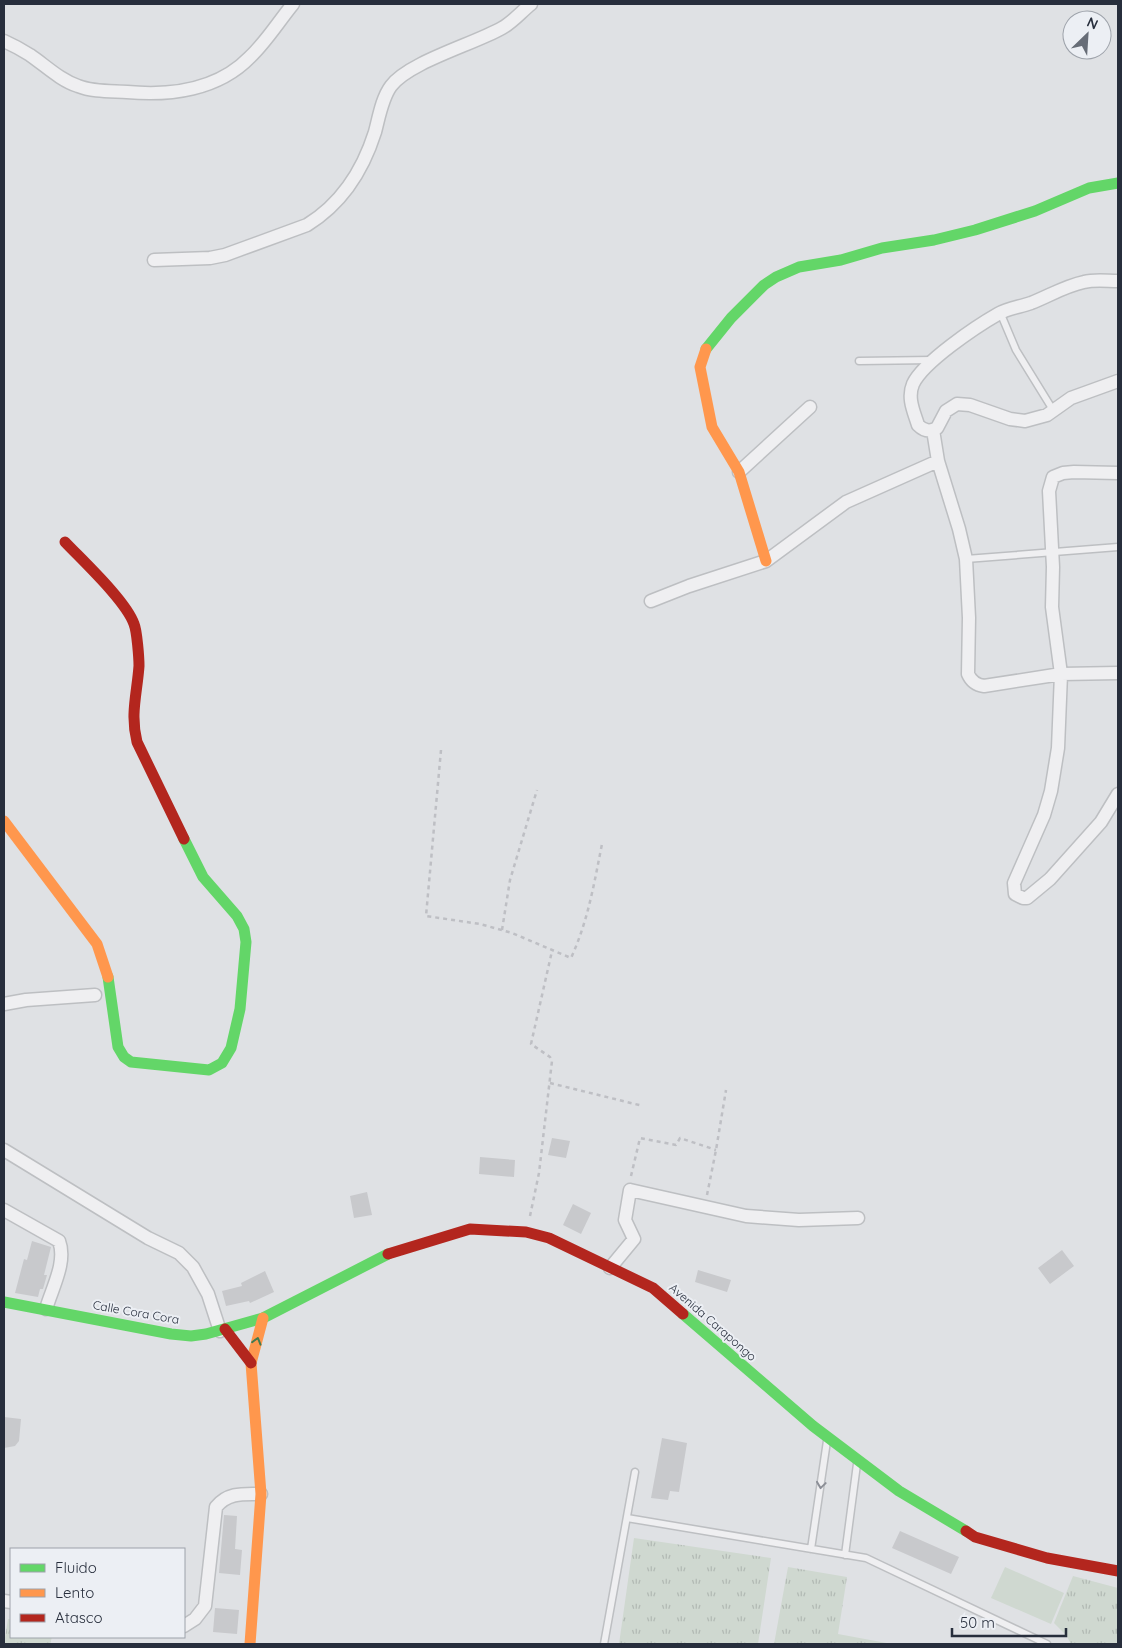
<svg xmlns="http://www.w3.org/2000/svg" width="1122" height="1648" viewBox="0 0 1122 1648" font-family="Quicksand,sans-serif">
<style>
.grass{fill:url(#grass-tufts)}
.garden{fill:#cfd8d0}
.building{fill:#c8c9cc}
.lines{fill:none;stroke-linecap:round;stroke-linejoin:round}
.lane-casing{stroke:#bdbfc2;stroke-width:9}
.street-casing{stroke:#bdbfc2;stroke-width:15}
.path{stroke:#bebfc4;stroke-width:2.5;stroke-dasharray:4 4;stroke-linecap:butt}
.lane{stroke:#efeff1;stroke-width:6}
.street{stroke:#efeff1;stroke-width:12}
.fast{stroke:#63d668;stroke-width:11}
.slow{stroke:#ff974d;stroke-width:11}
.jam{stroke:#b3261e;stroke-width:11}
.oneway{stroke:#427a50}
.oneway2{stroke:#8b8e96}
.labels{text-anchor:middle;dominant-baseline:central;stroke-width:4;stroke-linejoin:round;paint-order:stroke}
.street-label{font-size:12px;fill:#272e3c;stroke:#eceff4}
</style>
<defs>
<pattern id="grass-tufts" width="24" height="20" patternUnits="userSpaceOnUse" patternTransform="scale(1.25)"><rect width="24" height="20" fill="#cfd8d0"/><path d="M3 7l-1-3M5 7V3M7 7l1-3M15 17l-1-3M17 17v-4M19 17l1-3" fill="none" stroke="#b2bab4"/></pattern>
</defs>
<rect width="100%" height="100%" fill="#dfe1e4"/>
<path class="grass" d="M 634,1538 L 771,1558 L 758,1644 L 619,1644 Z
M 788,1567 L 847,1577 L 838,1634 L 892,1644 L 774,1644 Z
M 1073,1576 L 1118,1588 L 1118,1644 L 1071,1644 L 1066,1635 L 1054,1623 Z
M 8,1619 L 11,1619 L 11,1637 L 52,1637 L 50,1644 L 4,1644 Z"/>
<path class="garden" d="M 1005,1567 L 1064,1593 L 1051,1624 L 991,1598 Z"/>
<path class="building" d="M 552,1138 L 570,1141 L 566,1158 L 548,1155 Z
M 480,1157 L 515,1160 L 514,1177 L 479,1174 Z
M 367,1192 L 372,1215 L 354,1218 L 350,1196 Z
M 573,1204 L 591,1213 L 581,1234 L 563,1225 Z
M 32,1241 L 51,1247 L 44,1275 L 47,1275 L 43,1289 L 40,1289 L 38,1297 L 15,1293 L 24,1259 L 27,1260 Z
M 1062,1250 L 1074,1266 L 1050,1284 L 1038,1268 Z
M 698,1270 L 731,1280 L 727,1292 L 695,1282 Z
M 265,1271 L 274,1292 L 250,1303 L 249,1301 L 226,1306 L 222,1291 L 242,1286 L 241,1283 Z
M 4,1417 L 21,1419 L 19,1441 L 15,1446 L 4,1448 Z
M 662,1438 L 687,1443 L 679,1492 L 670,1491 L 668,1500 L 651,1498 Z
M 224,1515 L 237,1516 L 235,1549 L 242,1550 L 240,1575 L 219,1573 Z
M 900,1531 L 959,1557 L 951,1574 L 892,1548 Z
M 215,1608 L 239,1610 L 237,1634 L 213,1632 Z"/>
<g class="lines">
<defs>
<path id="lane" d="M 1000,312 L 1016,350 L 1053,410
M 859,361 L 933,360
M 966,559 L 1118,547
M 627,1518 L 866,1558 L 1047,1644
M 811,1549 L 827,1441
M 845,1555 L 857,1464
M 604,1644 L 635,1472"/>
<path id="street" d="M 4,41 C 13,45 22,50 30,55 C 46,66 60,80 78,86 C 93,92 111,91 127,92 C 170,96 218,90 250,57 C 266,42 279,21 293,4
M 154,260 L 210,258 L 225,255 L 307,225 C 341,204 363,170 375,132 C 379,117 382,98 391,86 C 409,62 474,44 502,28 C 513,22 521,12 531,4
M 1118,281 C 1107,281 1095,279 1084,282 C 1065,286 1049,296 1031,303 C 1020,307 1008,308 998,314 C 977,326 923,362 913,384 C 907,398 914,412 918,425 C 924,431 930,432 937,428 L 946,411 L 957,404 L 970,405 L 1010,419 L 1025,421 L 1047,415 L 1071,398 L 1118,381
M 933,430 L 938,461 L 959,529 L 966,559 L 969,618 L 968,674 C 971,681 976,685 984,686 L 1061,674 L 1118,673
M 739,472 L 810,407
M 1118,473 L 1074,472 L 1063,473 L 1053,477 L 1049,491 L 1053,567 L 1052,607 L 1061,674 L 1058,748 L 1051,791 L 1044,815 L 1014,883 L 1015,894 L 1023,898 L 1027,898 L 1050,879 L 1101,822 L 1118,794
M 651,601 L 689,586 L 766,561 L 846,502 L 938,461
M 4,1004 L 26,1000 L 95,995
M 4,1150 L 148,1238 L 179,1253 L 193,1267 L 208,1294 L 220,1331
M 4,1210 L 59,1241 C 67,1262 52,1288 46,1309
M 610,1268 L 634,1239 L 625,1220 L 630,1190 L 746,1216 L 799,1220 L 858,1218
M 4,1601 L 11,1602
M 184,1626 L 195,1619 L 205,1606 L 216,1507 C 228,1492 244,1494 261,1494"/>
</defs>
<use href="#lane" class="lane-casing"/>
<use href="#street" class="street-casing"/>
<path class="path" d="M 441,750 L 426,916 L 480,924 L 512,933 L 571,958 C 588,921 594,884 602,844
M 502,930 L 510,880 L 537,790
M 550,1083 L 643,1106
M 631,1176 L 640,1138 L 676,1145 L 680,1138 L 716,1150
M 707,1195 L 716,1150 L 726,1090
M 530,1216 L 539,1173 L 552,1061 L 550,1057 L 531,1044 L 552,951"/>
<use href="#lane" class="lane"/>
<use href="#street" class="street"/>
<path class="fast" d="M 706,349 L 731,318 L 764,285 L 776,277 L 799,267 L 841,260 L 882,248 L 934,240 L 975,230 L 1035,211 L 1089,188 L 1118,183
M 108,977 L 118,1047 L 124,1057 L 131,1062 L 209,1070 L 222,1063 L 231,1048 L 240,1009 L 246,942 L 244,929 L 237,916 L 203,877 L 184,839
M 4,1302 L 171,1334 L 191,1336 L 206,1334 L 263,1318 L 388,1254
M 683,1314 L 813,1426 L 899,1491 L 966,1531"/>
<path class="slow" d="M 706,349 L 700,367 L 712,427 L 739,472 L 766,561
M 4,821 L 97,944 L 108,977
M 250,1644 L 261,1494 L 251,1363 L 263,1318"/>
<path class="jam" d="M 65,542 C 83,561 126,601 134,624 C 137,631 139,658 139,666 C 137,694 130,714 137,742 L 184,839
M 388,1254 L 470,1229 L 526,1232 L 549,1238 L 653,1288 L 683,1314
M 225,1329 L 251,1363
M 966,1531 L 975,1537 L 1047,1558 L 1118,1571"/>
</g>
<defs><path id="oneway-chevron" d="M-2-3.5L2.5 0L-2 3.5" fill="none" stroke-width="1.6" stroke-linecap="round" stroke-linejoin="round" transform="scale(1.25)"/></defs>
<use class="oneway" href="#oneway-chevron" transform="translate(257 1341) rotate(-74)"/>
<use class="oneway2" href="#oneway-chevron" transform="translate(821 1485) rotate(98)"/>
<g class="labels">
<g class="street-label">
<text transform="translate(136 1312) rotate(10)">Calle Cora Cora</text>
<text transform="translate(713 1322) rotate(41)">Avenida Carapongo</text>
</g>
</g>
<rect width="1122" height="1648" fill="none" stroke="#272e3c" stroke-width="10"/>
<rect x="10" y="1548" width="175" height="90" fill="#eceff4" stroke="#9da2aa"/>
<rect x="20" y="1564" width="25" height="8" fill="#63d668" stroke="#9da2aa"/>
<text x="55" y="1573" font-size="15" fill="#272e3c">Fluido</text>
<rect x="20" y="1589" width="25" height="8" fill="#ff974d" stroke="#9da2aa"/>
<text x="55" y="1598" font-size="15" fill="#272e3c">Lento</text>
<rect x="20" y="1614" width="25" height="8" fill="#b3261e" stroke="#9da2aa"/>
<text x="55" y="1623" font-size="15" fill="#272e3c">Atasco</text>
<g transform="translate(1087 35) rotate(25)"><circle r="24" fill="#eceff4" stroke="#9da2aa"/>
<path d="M0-4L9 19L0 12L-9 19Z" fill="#676d77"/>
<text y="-8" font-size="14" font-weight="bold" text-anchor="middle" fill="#272e3c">N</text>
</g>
<path d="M952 1628v8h114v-8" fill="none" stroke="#272e3c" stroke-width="2.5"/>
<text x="960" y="1628" font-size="15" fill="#272e3c" stroke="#eceff4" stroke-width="4" paint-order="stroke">50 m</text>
</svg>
